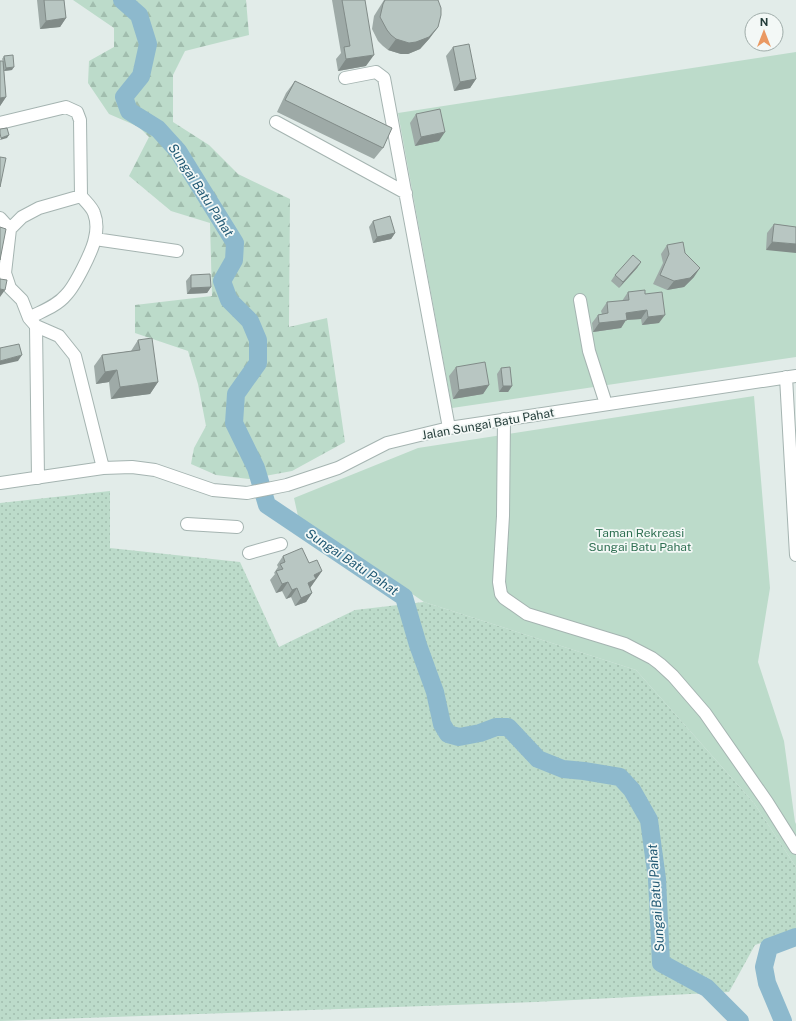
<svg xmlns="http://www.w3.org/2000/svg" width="796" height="1021" viewBox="0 0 796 1021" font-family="'Public Sans',sans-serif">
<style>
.grass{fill:url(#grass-dots)}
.forest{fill:url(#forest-firs)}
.park{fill:#bcdbca}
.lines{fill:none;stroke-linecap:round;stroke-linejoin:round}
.river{stroke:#8db9cd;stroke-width:18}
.minor-casing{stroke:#a5b4b1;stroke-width:14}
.minor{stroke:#fff;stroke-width:12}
.wall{fill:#9eaaa7}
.shaded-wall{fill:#818b88}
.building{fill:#b8c6c2;stroke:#818b88}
.labels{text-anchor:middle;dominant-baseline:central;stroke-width:3.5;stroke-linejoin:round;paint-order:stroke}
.street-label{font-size:12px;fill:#233c39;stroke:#f3f8f6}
.park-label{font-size:12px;fill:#307053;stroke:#f3f8f6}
.water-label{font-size:13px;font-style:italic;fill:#215974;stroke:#f3f8f6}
</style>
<defs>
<pattern id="grass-dots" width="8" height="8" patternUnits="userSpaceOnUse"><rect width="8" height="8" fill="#bcdbca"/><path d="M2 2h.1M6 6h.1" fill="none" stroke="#a1bdae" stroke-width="1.8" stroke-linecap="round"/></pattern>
<pattern id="forest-firs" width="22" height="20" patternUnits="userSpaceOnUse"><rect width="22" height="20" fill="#bcdbca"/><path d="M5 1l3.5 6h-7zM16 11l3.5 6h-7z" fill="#a1bdae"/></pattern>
</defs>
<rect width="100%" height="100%" fill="#e2ece9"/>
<path class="grass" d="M 110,491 L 110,548 L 240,562 L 279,647 L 355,610 L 424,602 L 636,670 L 754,803 L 796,867 L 796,931 L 755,945 L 729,992 L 535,1002 L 0,1021 L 0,503 Z"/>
<path class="forest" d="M 73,0 L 246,0 L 249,35 L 185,51 L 173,75 L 173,122 L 209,145 L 238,174 L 290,199 L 289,327 L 327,318 L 345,442 L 292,471 L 249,479 L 216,475 L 191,464 L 194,448 L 206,426 L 198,384 L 188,351 L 135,333 L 135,305 L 212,296 L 210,223 L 171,211 L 129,176 L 149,137 L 139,127 L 109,114 L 88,83 L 89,61 L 114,47 L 114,28 Z"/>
<path class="park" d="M 796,52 L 796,357 L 452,408 L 398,113 Z
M 754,396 L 770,588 L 758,662 L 784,741 L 795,822 L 796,824 L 796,867 L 754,803 L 636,670 L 424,602 L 298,516 L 294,498 L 418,448 Z"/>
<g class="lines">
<path class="river" d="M 122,0 L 139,15 L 148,44 L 141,76 L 124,97 L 129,111 L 158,129 L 178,151 L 235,243 L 234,260 L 222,281 L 229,300 L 250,321 L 258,340 L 258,363 L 236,394 L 234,423 L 256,468 L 267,505 L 404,597 L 418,645 L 435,692 L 442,724 L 448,734 L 459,737 L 480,733 L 496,727 L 508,727 L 538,759 L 563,769 L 584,771 L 620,777 L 632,790 L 649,820 L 657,879 L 661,963 L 707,988 L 740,1021
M 783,1021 L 767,983 L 764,967 L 769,947 L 796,937"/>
<defs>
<path id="minor" d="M 345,78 L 376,72 L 384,78 L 449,428
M 276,122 L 406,193
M 0,123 L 66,107 L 77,112 L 80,120 L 81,196 L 39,208 L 22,217 L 10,229 L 5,273 L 10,288 L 22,300 L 29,318 L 36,326 L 38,478
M 0,218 L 10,229
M 95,239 L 177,251
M 580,300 L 589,351 L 606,404
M 29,318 C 42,311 57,306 66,295 C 75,286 93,250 95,238 C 97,230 97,221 94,213 C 92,207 85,201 81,196
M 36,326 L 59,336 L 75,356 L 103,468
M 786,377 L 796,555
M 504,419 L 503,516 L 499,582 L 501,594 L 504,598 L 527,614 L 625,644 L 652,658 L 660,664 L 673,676 L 705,713 L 767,802 L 796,848
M 0,483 L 103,468 L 132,467 L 155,470 L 213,490 L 247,493 L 287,485 L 338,468 L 387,443 L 449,428 L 796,376
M 187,524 L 237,527
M 249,553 L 281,544"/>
</defs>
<use href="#minor" class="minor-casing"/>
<use href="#minor" class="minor"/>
</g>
<path class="wall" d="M 37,0 L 64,0 L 66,18 L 60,27 L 40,29 Z
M 332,0 L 365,0 L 366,66 L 338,71 L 336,59 L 341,53 Z
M 384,0 L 438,0 L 438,27 L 429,39 L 420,49 L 408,54 L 401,54 L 388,50 L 383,46 L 378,41 L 372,29 L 374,16 Z
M 453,47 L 476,79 L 470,88 L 454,91 L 446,56 Z
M 4,56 L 12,70 L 4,71 L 6,97 L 0,106 L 0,61 L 3,61 L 2,59 Z
M 295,81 L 383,148 L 374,159 L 277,112 L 286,93 Z
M 416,114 L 439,141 L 415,146 L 410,123 Z
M 373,221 L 395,233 L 391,239 L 373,243 L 369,227 Z
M 774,224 L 796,227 L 766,250 L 767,233 Z
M 667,245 L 685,253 L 694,277 L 684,287 L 667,290 L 653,284 L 663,263 L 661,254 Z
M 641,262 L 637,268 L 619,288 L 611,281 L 615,275 Z
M 191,275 L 211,287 L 207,293 L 187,294 L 186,281 Z
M 628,292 L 645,294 L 659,323 L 642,325 L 641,319 L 626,320 L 621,328 L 593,332 L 592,323 L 598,315 L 602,314 L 601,311 L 607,302 L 622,301 Z
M 138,340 L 158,382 L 150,394 L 111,399 L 109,382 L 96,384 L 94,366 L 102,355 L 131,351 Z
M 456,367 L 489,385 L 483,394 L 453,399 L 449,376 Z
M 501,368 L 512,386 L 508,392 L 499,392 L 497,374 Z
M 283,556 L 309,563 L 322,571 L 310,588 L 312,593 L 306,602 L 295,606 L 291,597 L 286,599 L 282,591 L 276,593 L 270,580 L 275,574 L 274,573 L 278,567 L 277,565 Z"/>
<path class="shaded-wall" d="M 66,18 L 60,27 L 40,29 L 46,21 Z
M 438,27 L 429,39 L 420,49 L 408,54 L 401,54 L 388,50 L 396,39 Z
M 374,55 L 366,66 L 338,71 L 346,59 Z
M 14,67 L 12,70 L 4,71 L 6,68 Z
M 476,79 L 470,88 L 454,91 L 460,82 Z
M 6,97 L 0,106 L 0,98 Z
M 445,132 L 439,141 L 415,146 L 421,137 Z
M 9,135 L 7,138 L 0,140 L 1,138 Z
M 395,233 L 391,239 L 373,243 L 377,237 Z
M 772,242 L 796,244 L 796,253 L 766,250 Z
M 641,262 L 637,268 L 619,288 L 623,282 Z
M 700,268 L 694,277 L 684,287 L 667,290 L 674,281 Z
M 211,287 L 207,293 L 187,294 L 191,288 Z
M 0,289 L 5,290 L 0,297 Z
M 647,310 L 641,319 L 626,320 L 621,328 L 593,332 L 599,323 L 626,313 Z
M 665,315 L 659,323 L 642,325 L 648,317 Z
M 22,355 L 18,361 L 0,365 L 0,361 Z
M 117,370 L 109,382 L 96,384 L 105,372 Z
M 158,382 L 150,394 L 111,399 L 120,387 Z
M 489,385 L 483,394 L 453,399 L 459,390 Z
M 503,386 L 512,386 L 508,392 L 499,392 Z
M 322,571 L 310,588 L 301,592 L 314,575 Z
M 288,582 L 282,591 L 276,593 L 282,584 Z
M 297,588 L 291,597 L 286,599 L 292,590 Z
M 312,593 L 306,602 L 295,606 L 301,598 Z"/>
<path class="building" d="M 44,0 L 64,0 L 66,18 L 46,21 Z
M 342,0 L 365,0 L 374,55 L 346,59 L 344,47 L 350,46 Z
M 385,0 L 438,0 L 441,8 L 441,15 L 438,27 L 429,37 L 416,42 L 409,43 L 396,39 L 391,35 L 387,30 L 380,17 L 383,4 Z
M 469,44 L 476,79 L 460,82 L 453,47 Z
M 13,55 L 14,67 L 6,68 L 4,56 Z
M 0,61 L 3,61 L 6,97 L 0,98 Z
M 295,81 L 392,128 L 383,148 L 285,100 Z
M 440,109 L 445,132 L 421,137 L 416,114 Z
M 7,128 L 9,135 L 1,138 L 0,133 L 0,129 Z
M 0,157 L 6,158 L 0,187 Z
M 390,216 L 395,233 L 377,237 L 373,221 Z
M 774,224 L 796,227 L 796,244 L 772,242 Z
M 0,227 L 6,229 L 0,260 Z
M 683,242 L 685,253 L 700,268 L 690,278 L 674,281 L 660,275 L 669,254 L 667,245 Z
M 633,255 L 641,262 L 623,282 L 615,275 Z
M 210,274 L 211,287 L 191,288 L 191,275 Z
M 0,279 L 7,280 L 5,290 L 0,289 Z
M 645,290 L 645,294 L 662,292 L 665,315 L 648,317 L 647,310 L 626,313 L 627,320 L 599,323 L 598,315 L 608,313 L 607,302 L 629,300 L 628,292 Z
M 152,338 L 158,382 L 120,387 L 117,370 L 105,372 L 102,355 L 140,350 L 138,340 Z
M 19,344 L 22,355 L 0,361 L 0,348 Z
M 485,362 L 489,385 L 459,390 L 456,367 Z
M 510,367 L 512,386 L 503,386 L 501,368 Z
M 302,548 L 309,563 L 317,560 L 322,571 L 314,575 L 316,579 L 308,583 L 312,593 L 301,598 L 297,588 L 292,590 L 288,582 L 282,584 L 276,571 L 283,569 L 280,564 L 285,562 L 283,556 Z"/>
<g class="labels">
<g class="street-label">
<text transform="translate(488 424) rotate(-10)">Jalan Sungai Batu Pahat</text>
</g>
<g class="park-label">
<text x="640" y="533">Taman Rekreasi<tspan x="640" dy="14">Sungai Batu Pahat</tspan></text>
</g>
<g class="water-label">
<text transform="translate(201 190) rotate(57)">Sungai Batu Pahat</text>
<text transform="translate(352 562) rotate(34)">Sungai Batu Pahat</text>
<text transform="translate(656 898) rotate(-94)">Sungai Batu Pahat</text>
</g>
</g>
<g transform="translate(764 32)"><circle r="19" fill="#f3f8f6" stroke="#a0adaa"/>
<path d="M0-3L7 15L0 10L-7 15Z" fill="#ea9962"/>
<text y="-6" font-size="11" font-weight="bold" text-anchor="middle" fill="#233c39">N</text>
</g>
</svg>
